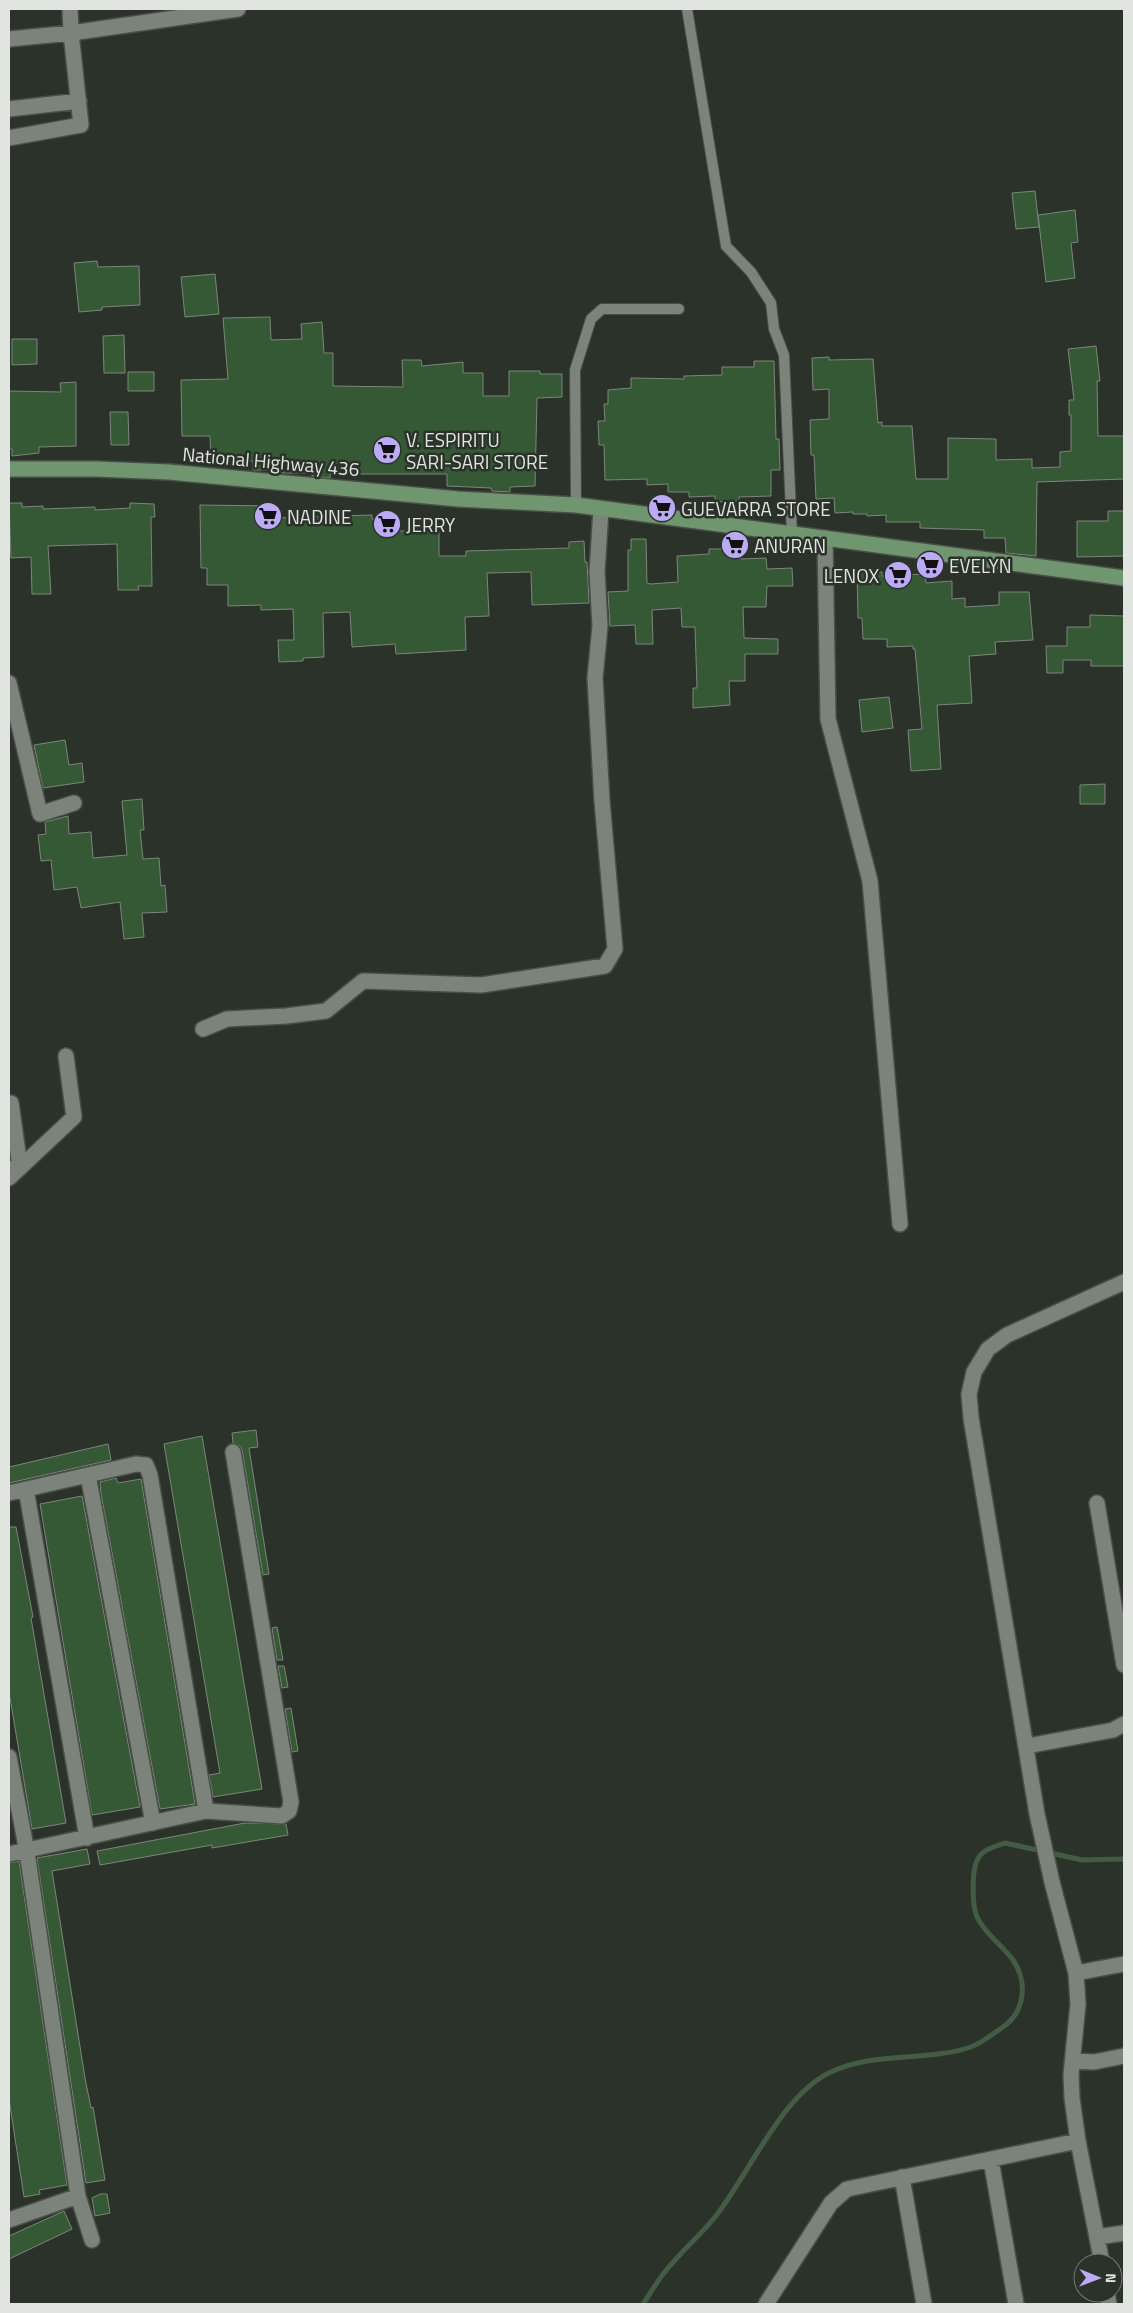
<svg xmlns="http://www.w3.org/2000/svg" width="1133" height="2313" viewBox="0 0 1133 2313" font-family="'Titillium Web',sans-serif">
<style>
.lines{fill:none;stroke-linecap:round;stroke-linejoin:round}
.stream{stroke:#445c45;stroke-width:5}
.building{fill:#365935;stroke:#7d857c}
.lane-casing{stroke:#494f48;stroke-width:12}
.street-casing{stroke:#494f48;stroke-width:18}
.primary-casing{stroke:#494f48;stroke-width:18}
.lane{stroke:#7b837a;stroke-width:10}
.street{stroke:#7b837a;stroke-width:15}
.primary{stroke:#6f966e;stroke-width:15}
.labels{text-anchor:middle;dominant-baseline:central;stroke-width:5;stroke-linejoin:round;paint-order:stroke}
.poi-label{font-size:19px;fill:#e1e5e0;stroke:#2b322a;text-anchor:start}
.street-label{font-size:19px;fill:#e1e5e0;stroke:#2b322a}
</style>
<rect width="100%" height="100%" fill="#2b322a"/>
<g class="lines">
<path class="stream" d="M 643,2304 C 650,2294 656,2283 664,2273 C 679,2253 699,2237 715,2217 C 748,2176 782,2094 831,2072 C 875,2051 926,2062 971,2047 C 982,2043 994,2033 1003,2027 C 1025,2012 1028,1982 1013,1960 C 1002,1945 985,1934 977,1917 C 972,1905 971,1868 979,1857 C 984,1849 996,1846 1005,1843 L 1082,1860 L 1124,1859"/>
</g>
<path class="building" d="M 1035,191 L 1039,227 L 1016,229 L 1012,193 Z
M 1075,210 L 1078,242 L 1071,243 L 1075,278 L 1046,282 L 1038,215 Z
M 97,261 L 98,267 L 139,266 L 140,305 L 102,307 L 102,310 L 79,312 L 74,263 Z
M 215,274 L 219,314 L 185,317 L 181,277 Z
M 270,317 L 271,340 L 302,339 L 301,324 L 322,322 L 324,353 L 333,353 L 333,386 L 403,387 L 402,360 L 421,360 L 422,366 L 463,362 L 463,373 L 483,373 L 483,396 L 509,396 L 509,371 L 540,371 L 540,374 L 562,374 L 562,397 L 537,398 L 535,486 L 510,487 L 510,492 L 492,491 L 491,488 L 447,486 L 447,474 L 330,474 L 330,478 L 312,476 L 312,473 L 282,473 L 282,470 L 253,470 L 253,461 L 211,462 L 210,436 L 182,436 L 181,380 L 228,379 L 223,318 Z
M 124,335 L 125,373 L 104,373 L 103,336 Z
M 12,339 L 37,339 L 37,364 L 12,365 Z
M 1096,346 L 1100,381 L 1097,381 L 1098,436 L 1124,436 L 1124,479 L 1037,482 L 1036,556 L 1006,553 L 1005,538 L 984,538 L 984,530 L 920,528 L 920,522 L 886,522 L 886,515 L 867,516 L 867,514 L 853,514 L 853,512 L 835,513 L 834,498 L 816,499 L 814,455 L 811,455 L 810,420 L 829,419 L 829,389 L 813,390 L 812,358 L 829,357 L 829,360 L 873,359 L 878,423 L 882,422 L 882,426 L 912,426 L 916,479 L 948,479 L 948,438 L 996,439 L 996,460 L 1032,459 L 1032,468 L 1060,467 L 1060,452 L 1071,451 L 1071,415 L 1069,415 L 1069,400 L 1074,400 L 1068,349 Z
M 754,361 L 774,361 L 776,439 L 779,439 L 780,470 L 771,470 L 771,496 L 739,497 L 739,501 L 715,502 L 715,496 L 689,497 L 689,492 L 668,492 L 668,484 L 647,485 L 647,479 L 605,480 L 604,445 L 599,445 L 598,421 L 605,421 L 604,404 L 608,404 L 608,390 L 631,388 L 631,378 L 684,379 L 684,376 L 722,375 L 722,367 L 754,367 Z
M 128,372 L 154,372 L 154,391 L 128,391 Z
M 76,382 L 76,446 L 39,447 L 39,453 L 12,456 L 12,449 L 9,449 L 9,391 L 61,392 L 60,383 Z
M 110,412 L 128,412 L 129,445 L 111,445 Z
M 9,503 L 22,503 L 22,507 L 43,506 L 43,509 L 95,507 L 95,510 L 130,508 L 130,503 L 154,504 L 155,517 L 151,517 L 152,586 L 138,586 L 139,590 L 118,590 L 117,544 L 48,546 L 51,594 L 32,594 L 31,557 L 11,558 Z
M 200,505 L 276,506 L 276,518 L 372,515 L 372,519 L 398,518 L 398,531 L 439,531 L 439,556 L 466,556 L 466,551 L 569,548 L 569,542 L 584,541 L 585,562 L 587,562 L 589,603 L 532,605 L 531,572 L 487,573 L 489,616 L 465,617 L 466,650 L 396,654 L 395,644 L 352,647 L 350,612 L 323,613 L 324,657 L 303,658 L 303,661 L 279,662 L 278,640 L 294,640 L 293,609 L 261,610 L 261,605 L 228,606 L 228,585 L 207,585 L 207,568 L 201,568 Z
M 1108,511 L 1124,511 L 1124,556 L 1077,557 L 1077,521 L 1108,521 Z
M 631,539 L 646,539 L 647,583 L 650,584 L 678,582 L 677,556 L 709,554 L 709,549 L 740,549 L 741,559 L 766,558 L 767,569 L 792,568 L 793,586 L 767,586 L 766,607 L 743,607 L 744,638 L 778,639 L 778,654 L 745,654 L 745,681 L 729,681 L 730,705 L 693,708 L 693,688 L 697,688 L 695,627 L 682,627 L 681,608 L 652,610 L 653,644 L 636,644 L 635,625 L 610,626 L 608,592 L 628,591 L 628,550 L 631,550 Z
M 857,572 L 882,572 L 882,576 L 925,574 L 926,583 L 952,581 L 952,599 L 965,598 L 965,607 L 999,605 L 999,592 L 1029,592 L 1033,640 L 995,642 L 996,654 L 969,656 L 972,703 L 937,705 L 941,769 L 911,771 L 908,730 L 922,729 L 915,649 L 913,649 L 913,646 L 887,647 L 887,639 L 863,639 L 862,618 L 858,618 Z
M 1090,615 L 1124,616 L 1124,666 L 1091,666 L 1091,660 L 1063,660 L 1063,673 L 1047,673 L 1046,646 L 1067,646 L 1067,627 L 1090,627 Z
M 889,697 L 893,728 L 862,732 L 859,700 Z
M 65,740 L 69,765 L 82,763 L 84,782 L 43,788 L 34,745 Z
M 1105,784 L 1105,804 L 1080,804 L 1080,785 Z
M 142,799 L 144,830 L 140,830 L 143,859 L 159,858 L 161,886 L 165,885 L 167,912 L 142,913 L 144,937 L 124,939 L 120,902 L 81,908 L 77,887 L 54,890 L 51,860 L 41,861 L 38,835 L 46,834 L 45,822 L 68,816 L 69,834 L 91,832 L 93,858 L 127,855 L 122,801 Z
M 256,1430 L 258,1447 L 249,1448 L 269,1574 L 263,1575 L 242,1450 L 240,1446 L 233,1443 L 232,1433 Z
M 202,1436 L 262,1789 L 213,1797 L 209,1775 L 220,1773 L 164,1444 Z
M 108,1444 L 111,1460 L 9,1483 L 9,1467 Z
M 116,1478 L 118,1483 L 141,1479 L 195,1804 L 160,1809 L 101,1494 L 100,1482 Z
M 82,1496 L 140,1807 L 92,1815 L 40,1504 Z
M 9,1527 L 16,1527 L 33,1617 L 31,1618 L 66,1823 L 32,1829 L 9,1692 Z
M 277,1627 L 283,1660 L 277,1660 L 272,1628 Z
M 278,1666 L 284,1666 L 288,1687 L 282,1688 Z
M 291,1708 L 298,1751 L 292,1752 L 285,1709 Z
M 245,1823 L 286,1824 L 288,1835 L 212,1848 L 212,1845 L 100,1865 L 97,1851 Z
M 87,1849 L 90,1864 L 52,1871 L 85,2078 L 91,2108 L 93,2107 L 105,2180 L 86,2183 L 37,1858 Z
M 19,1861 L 67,2185 L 39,2190 L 40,2194 L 24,2197 L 9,2099 L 9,1863 Z
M 100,2194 L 107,2194 L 110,2213 L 95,2216 L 92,2198 Z
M 64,2211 L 72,2229 L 9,2259 L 9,2236 Z"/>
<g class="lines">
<defs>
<path id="lane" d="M 687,9 L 726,246 L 751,272 L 771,303 L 774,329 L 784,355 L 792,534
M 576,505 L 575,370 L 591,319 L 602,309 L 679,309"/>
<path id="street" d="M 9,39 L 71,33 L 238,9
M 9,109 L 79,101
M 9,138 L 81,125 L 71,33 L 70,9
M 825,538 L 828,719 L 870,881 L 900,1224
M 9,683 L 40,814 L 74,803
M 203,1029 L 227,1019 L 286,1016 L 326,1011 L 363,981 L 481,985 L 605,966 L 615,949 L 602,801 L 595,678 L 600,626 L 597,572 L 601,509
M 9,1103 L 11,1103 L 20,1167 L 14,1168
M 9,1178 L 74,1117 L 66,1056
M 88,1475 L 153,1823
M 26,1489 L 87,1838
M 9,1493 L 136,1464 L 146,1465 L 150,1475 L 206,1811
M 1097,1503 L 1124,1665
M 1027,1746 L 1113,1730 L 1124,1724
M 9,1757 L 27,1852 L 78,2196 L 92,2240
M 9,1854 L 206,1811 L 282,1816 L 289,1811 L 291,1802 L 233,1452
M 1076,1973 L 1124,1964
M 1074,2061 L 1094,2062 L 1124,2056
M 991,2160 L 1016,2304
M 902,2177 L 924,2304
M 9,2220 L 78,2196
M 1097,2237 L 1124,2233
M 1102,2263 L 1078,2141 L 1072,2098 L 1071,2075 L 1078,2004 L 1076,1973 L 1052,1882 L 1037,1814 L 971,1418 L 969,1394 L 974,1372 L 988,1349 L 1007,1335 L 1124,1282
M 1107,2293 L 1109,2304
M 766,2304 L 831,2203 L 847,2189 L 1078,2141"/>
<path id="primary" d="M 9,469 L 96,469 L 169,472 L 458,499 L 576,505 L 1124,578"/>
</defs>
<use href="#lane" class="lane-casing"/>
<use href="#street" class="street-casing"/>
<use href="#primary" class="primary-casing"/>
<use href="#lane" class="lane"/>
<use href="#street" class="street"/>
<use href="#primary" class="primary"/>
</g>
<defs>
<symbol id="supermarket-disc" viewBox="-11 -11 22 22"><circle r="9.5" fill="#bbaaf6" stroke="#2b322a"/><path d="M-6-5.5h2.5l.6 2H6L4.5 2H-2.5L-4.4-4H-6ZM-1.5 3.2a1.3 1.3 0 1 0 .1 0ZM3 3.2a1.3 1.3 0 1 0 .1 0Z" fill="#111"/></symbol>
</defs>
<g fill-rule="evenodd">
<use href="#supermarket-disc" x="371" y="434" width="32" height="32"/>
<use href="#supermarket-disc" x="646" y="492" width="32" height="32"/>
<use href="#supermarket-disc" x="252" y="500" width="32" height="32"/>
<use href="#supermarket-disc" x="371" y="508" width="32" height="32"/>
<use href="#supermarket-disc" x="719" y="529" width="32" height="32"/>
<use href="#supermarket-disc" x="914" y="549" width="32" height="32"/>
<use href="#supermarket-disc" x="882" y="559" width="32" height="32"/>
</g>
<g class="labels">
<g class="poi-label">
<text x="406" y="439">V. ESPIRITU<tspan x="406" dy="22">SARI-SARI STORE</tspan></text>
<text x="681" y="508">GUEVARRA STORE</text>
<text x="287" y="516">NADINE</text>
<text x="406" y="524">JERRY</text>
<text x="754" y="545">ANURAN</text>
<text x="949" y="565">EVELYN</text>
<text x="879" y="575" text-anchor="end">LENOX</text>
</g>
<g class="street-label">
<text transform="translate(271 461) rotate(5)">National Highway 436</text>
</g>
</g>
<rect width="1133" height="2313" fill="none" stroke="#e1e5e0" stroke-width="20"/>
<g transform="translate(1098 2278) rotate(91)"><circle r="24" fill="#2b322a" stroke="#747a73"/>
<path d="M0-4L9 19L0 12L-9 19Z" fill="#bbaaf6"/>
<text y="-8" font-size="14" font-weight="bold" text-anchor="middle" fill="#e1e5e0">N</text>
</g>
</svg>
